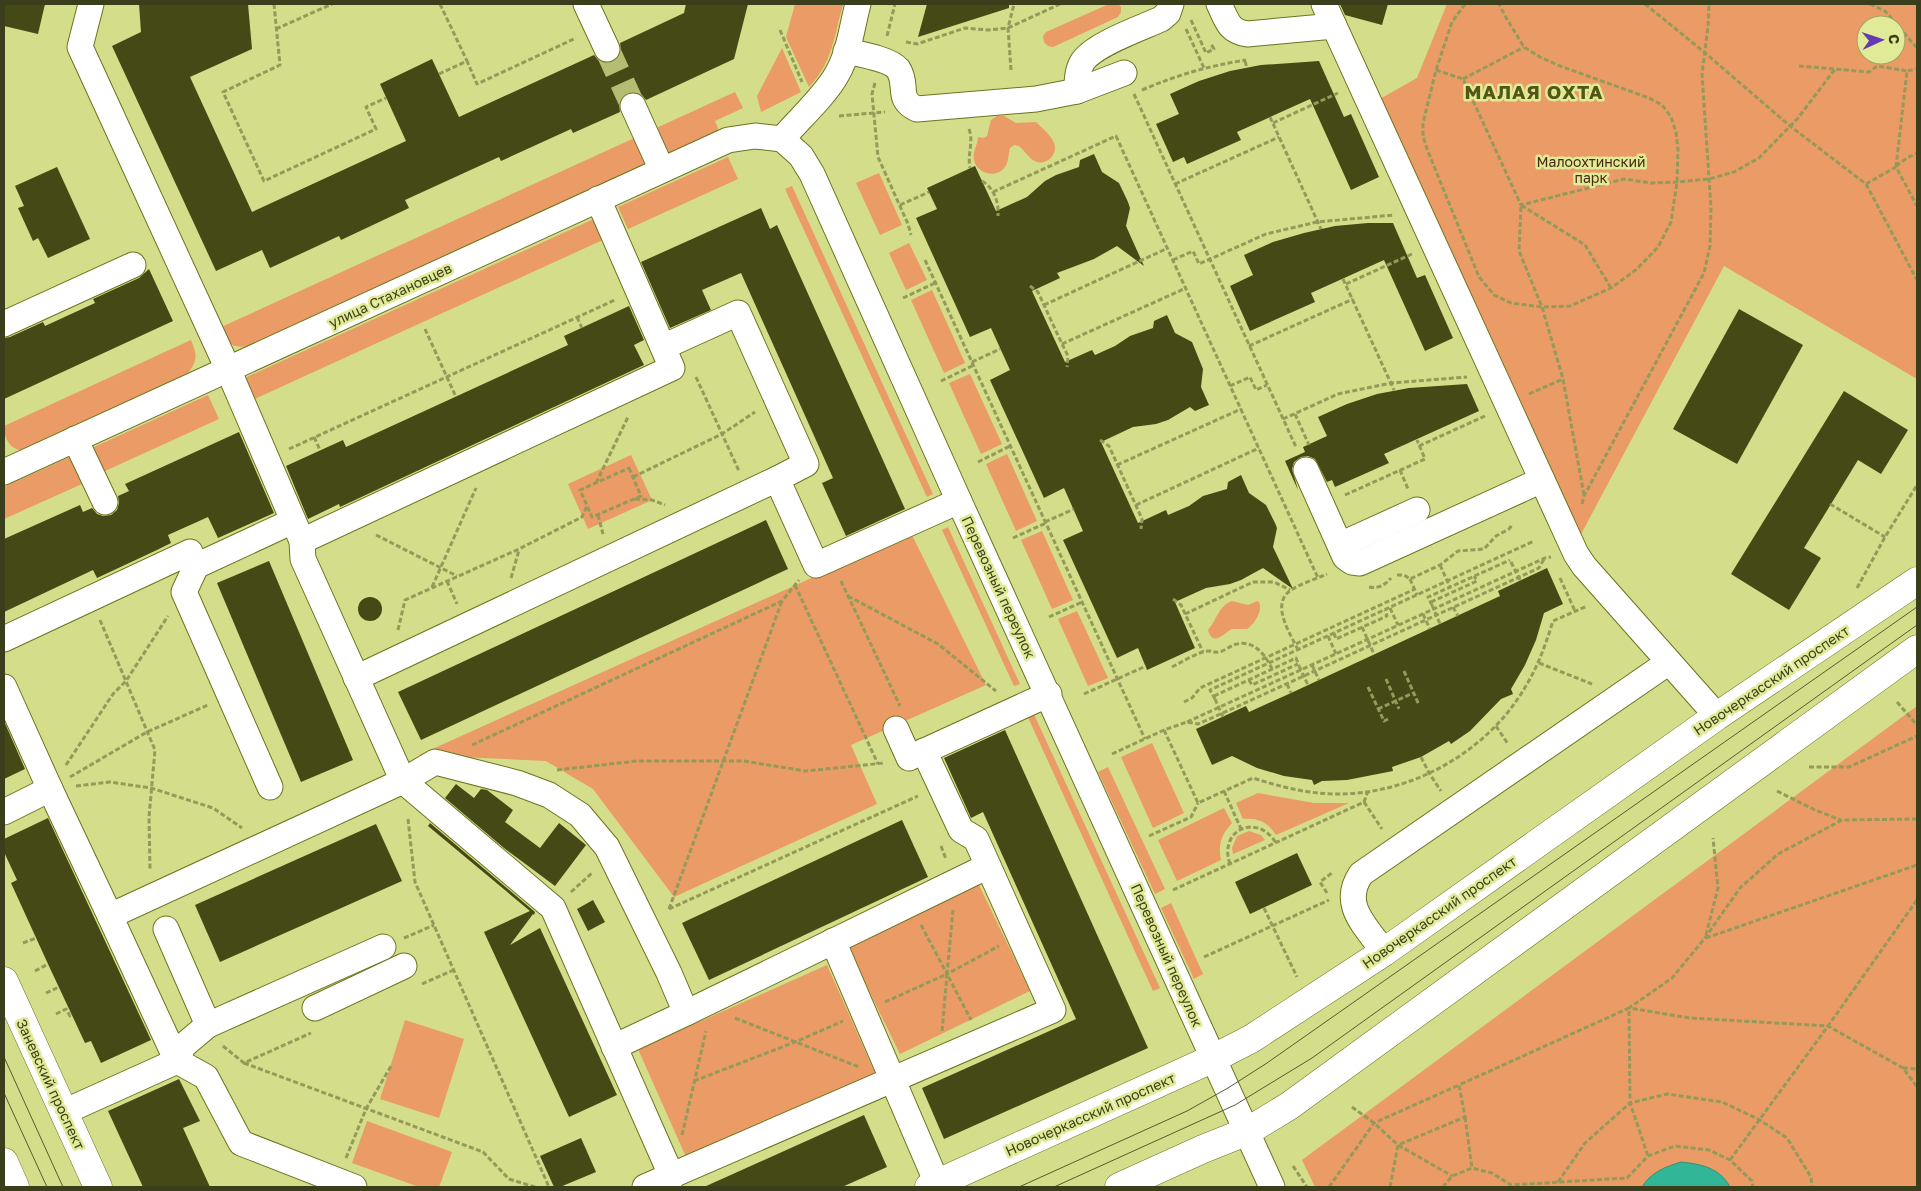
<svg xmlns="http://www.w3.org/2000/svg" width="1921" height="1191" font-family="'Golos Text',sans-serif">
<style>
.green{fill:#eb9b66;fill-rule:evenodd}
.water{fill:#32b698;stroke:#359272}
.building{fill:#454915}
.lines{fill:none;stroke-linecap:round;stroke-linejoin:round}
.minor-tunnel{stroke:#b5bd73;stroke-width:25;stroke-dasharray:25 12;stroke-linecap:butt}
.minor-casing{stroke:#6d741e;stroke-width:27}
.major-casing{stroke:#6d741e;stroke-width:29}
.path{stroke:#939a5a;stroke-width:3;stroke-dasharray:5 2.5;stroke-linecap:butt}
.minor{stroke:#fff;stroke-width:25}
.major{stroke:#fff;stroke-width:28}
.tram{stroke:#575b2f;stroke-width:1}
.path-bridge{stroke:#939a5a;stroke-width:3;stroke-dasharray:5 2.5;stroke-linecap:butt}
.labels{text-anchor:middle;dominant-baseline:central;stroke-width:5;stroke-linejoin:round;paint-order:stroke}
.park-label{font-size:14px;fill:#482811;stroke:#e1ea96}
.street-label{font-size:14px;fill:#3b3e1b;stroke:#e1ea96}
.district-label{font-size:19px;font-weight:bold;letter-spacing:1px;fill:#525716;stroke:#e1ea96}
</style>
<rect width="100%" height="100%" fill="#d4dd89"/>
<g class="green">
<path d="M795,4H843C834,36 833,62 809,87L786,37Z"/>
<path d="M1109,4H1118L1121,7V12L1118,17L1053,47L1048,46L1044,42L1043,36L1046,32Z"/>
<path d="M1447,4H1917V379L1724,266L1579,538L1513,385L1506,380L1378,100L1417,78ZM1866,25H1896V55H1866Z"/>
<path d="M782,48L801,92L761,112L757,96Z"/>
<path d="M735,92L743,108L715,121L719,131L250,346C231,349 228,343 217,329Z"/>
<path d="M997,116H1004L1016,123L1036,122C1042,128 1051,135 1054,143C1059,155 1044,168 1033,160C1028,157 1024,150 1019,146L1014,145L1010,148C1008,155 1009,161 1005,167C996,179 977,174 974,160C972,151 978,145 978,137L983,138L987,136L991,120Z"/>
<path d="M728,157L738,179L628,229L618,207Z"/>
<path d="M879,173L902,225L880,235L856,183Z"/>
<path d="M792,186L933,494L927,497L785,189Z"/>
<path d="M596,218L605,239L250,401L240,380Z"/>
<path d="M909,243L927,280L906,290L889,253Z"/>
<path d="M932,290L965,363L944,373L911,300Z"/>
<path d="M191,340C197,355 198,360 188,373L21,450C9,449 4,437 4,426Z"/>
<path d="M970,374L1002,444L981,454L949,383Z"/>
<path d="M208,395L219,419L103,472L92,448Z"/>
<path d="M1007,454L1037,521L1016,531L986,464Z"/>
<path d="M631,455L652,500L588,529L568,484Z"/>
<path d="M70,457L82,484L4,519V487Z"/>
<path d="M948,527L1020,684L1014,686L942,530Z"/>
<path d="M1042,531L1073,600L1052,609L1021,540Z"/>
<path d="M911,533L986,685L851,745L877,804L674,897L593,789L546,761L419,755Z"/>
<path d="M1232,601L1248,605L1257,601L1259,602C1263,610 1255,624 1247,629H1232C1223,634 1213,647 1208,630C1217,620 1218,606 1232,601Z"/>
<path d="M1077,611L1108,678L1088,686L1058,619Z"/>
<path d="M1917,706V1187H1315L1302,1160Z"/>
<path d="M1032,710L1160,988L1153,991L1026,713Z"/>
<path d="M1152,743L1184,813L1153,828L1121,757Z"/>
<path d="M1108,767L1165,889L1155,894L1098,772Z"/>
<path d="M1258,793L1314,803H1349L1276,835C1267,822 1259,818 1243,819L1236,803Z"/>
<path d="M1224,808L1232,823C1221,835 1218,844 1221,860L1177,881L1158,840Z"/>
<path d="M1249,831L1261,835L1265,840L1233,854L1232,848L1237,836Z"/>
<path d="M978,883L1030,991L900,1054L847,946Z"/>
<path d="M1171,903L1203,974L1194,979L1161,908Z"/>
<path d="M827,965L875,1073L686,1157L638,1049Z"/>
<path d="M405,1020L464,1039L439,1118L380,1099Z"/>
<path d="M367,1121L452,1152L439,1187H419L352,1163Z"/>
</g>
<path class="water" d="M1681,1162C1701,1164 1720,1168 1730,1187H1642C1651,1172 1665,1167 1681,1162Z"/>
<g class="building">
<path d="M4,4H45L38,34L4,26Z"/>
<path d="M139,4H248L252,49L190,77L252,212L406,141L380,84L432,59L459,117L594,55L598,60L605,63L613,62L618,58L621,51L620,43L684,13L686,4H748L734,59L646,100L642,95L635,92L627,93L622,97L619,104L620,112L573,133L571,129L501,161L499,157L405,200L409,208L341,240L339,236L270,268L262,250L216,271L112,46L141,32Z"/>
<path d="M927,4H1009V8L918,37Z"/>
<path d="M1340,4H1388L1382,25L1345,15Z"/>
<path d="M1319,61L1344,117L1351,114L1379,177L1351,190L1310,99L1237,132L1241,140L1187,164L1184,157L1173,162L1156,124L1179,114L1170,94L1199,81L1230,71L1261,65Z"/>
<path d="M1094,154L1102,172L1119,183L1128,202L1130,208L1126,226L1144,266L1117,246L1094,259L1057,273L1060,278L1032,291L1065,362L1092,350L1095,355L1115,346L1130,336L1153,328L1154,321L1167,315L1175,333L1192,342L1203,369L1201,387L1209,405L1195,411L1190,407L1168,420L1156,424L1133,427L1101,442L1138,523L1166,510L1168,515L1189,506L1203,496L1227,489L1228,482L1241,475L1249,493L1266,505L1275,523L1277,528L1273,547L1293,589L1263,568L1241,580L1230,584L1206,588L1175,602L1195,648L1147,670L1138,648L1117,658L1063,540L1083,531L1064,488L1044,498L990,380L1010,370L991,328L970,337L916,218L937,209L927,188L975,166L996,211L1027,197L1045,181L1056,175L1079,167L1080,160Z"/>
<path d="M57,167L90,239L48,258L38,238L33,241L18,208L24,206L15,186Z"/>
<path d="M761,208L770,229L777,225L905,509L846,536L822,483L833,478L741,273L702,290L711,310L670,328L641,262Z"/>
<path d="M1368,223H1393L1417,278L1425,275L1453,338L1425,351L1384,260L1311,293L1315,302L1250,331L1230,286L1253,275L1244,255L1273,242L1304,233L1335,226Z"/>
<path d="M149,269L173,321L4,399V338L10,337L43,322L45,326L95,303L93,299L139,278Z"/>
<path d="M629,306L644,340L634,345L644,365L340,507L339,504L308,519L286,466L343,440L346,447L568,345L564,336Z"/>
<path d="M1739,309L1803,345L1737,464L1673,429Z"/>
<path d="M1467,384L1479,411L1384,454L1389,463L1335,487L1332,480L1327,482L1315,459L1308,456L1301,457L1294,462L1292,469L1298,490L1285,461L1305,452L1303,447L1327,436L1318,417L1347,404L1377,394L1409,388Z"/>
<path d="M1844,391L1908,430L1881,474L1858,460L1804,548L1821,558L1789,610L1731,574Z"/>
<path d="M239,432L274,513L218,538L208,517L168,535L171,543L157,550L97,578L93,570L4,612V539L80,505L83,512L92,508L97,514L103,516L111,515L117,510L119,503L118,496L129,491L125,484Z"/>
<path d="M766,520L788,569L421,740L398,692Z"/>
<path d="M269,561L353,760L301,782L217,583Z"/>
<path d="M1547,568L1563,604L1544,613L1536,640L1525,665L1511,689L1513,694L1501,699L1470,731L1451,744L1449,741L1421,757L1392,767L1393,771L1347,780L1322,781L1314,785L1312,780L1284,776L1257,768L1232,756L1212,765L1196,729L1246,706L1249,712L1291,693L1500,596L1498,591Z"/>
<circle cx="370" cy="609" r="12"/>
<path d="M4,721L25,769L4,779Z"/>
<path d="M1005,730L1148,1048L944,1139L922,1088L1076,1019L983,812L971,818L944,758Z"/>
<path d="M456,784L474,798L481,789L487,790L513,810L505,822L540,848L559,823L586,845L555,886L504,848L445,798Z"/>
<path d="M48,818L151,1040L101,1063L91,1041L85,1043L48,964L11,883L17,880L4,852V839Z"/>
<path d="M902,820L928,877L709,980L682,923Z"/>
<path d="M430,823L535,912L534,915L533,914L510,945L540,928L617,1095L569,1117L484,932L530,911L428,826Z"/>
<path d="M376,824L402,881L220,962L195,905Z"/>
<path d="M1297,853L1312,885L1250,914L1235,882Z"/>
<path d="M593,900L605,922L588,931L577,909Z"/>
<path d="M179,1079L200,1121L183,1128L210,1187H143L108,1111Z"/>
<path d="M864,1115L887,1167L842,1187H704Z"/>
<path d="M581,1138L596,1172L560,1187H554L540,1156Z"/>
</g>
<g class="lines">
<path class="minor-tunnel" d="M607,49L633,106"/>
<defs>
<g id="minor">
<path d="M586,4L607,49"/>
<path d="M1219,4C1227,20 1228,31 1247,34L1334,26"/>
<path d="M1324,4L1576,554L1584,566L1717,716"/>
<path d="M846,51C859,54 890,59 898,69C909,85 895,99 917,109L1036,99L1077,91L1124,73"/>
<path d="M1077,91C1077,81 1077,70 1083,61C1095,44 1141,28 1161,19L1168,13L1171,4"/>
<path d="M633,106L662,170"/>
<path d="M782,139L801,156L812,174L959,501L1272,1187"/>
<path d="M782,139C799,119 825,96 837,74C849,54 852,26 858,4"/>
<path d="M4,324L133,265"/>
<path d="M663,347L738,313L806,464L777,479L816,565L959,501"/>
<path d="M75,439L105,502"/>
<path d="M1306,470L1345,557L1352,562L1360,563L1542,480"/>
<path d="M4,472L728,140L755,136L782,139"/>
<path d="M302,541L672,368L598,199"/>
<path d="M1340,545L1417,510"/>
<path d="M196,566L184,592L270,787"/>
<path d="M4,639L190,552L196,566L293,521"/>
<path d="M356,678L777,479"/>
<path d="M4,687L50,789L4,812"/>
<path d="M896,729L909,758L1049,694"/>
<path d="M50,789L110,916"/>
<path d="M166,929L208,1025"/>
<path d="M833,941L937,1183"/>
<path d="M1384,952C1366,926 1340,905 1361,874L1669,662"/>
<path d="M315,1008L404,966"/>
<path d="M614,1047L686,1013"/>
<path d="M64,1112L177,1061L110,916L403,781L303,559L302,541L228,369L80,47L91,4"/>
<path d="M672,1177L553,908L403,781L435,762L517,783L549,795L580,815L607,847L669,973L686,1013L988,866"/>
<path d="M354,1187L241,1143L206,1077L177,1061L183,1046L208,1025L383,947"/>
<path d="M645,1187L1053,1010L976,839L961,830L924,751"/>
</g>
<g id="major">
<path d="M4,981L98,1187"/>
<path d="M4,1162L15,1187"/>
<path d="M929,1187L1214,1058L1251,1039L1384,952L1717,716L1917,581"/>
<path d="M1119,1187L1203,1149L1248,1131L1289,1106L1917,649"/>
</g>
</defs>
<use href="#minor" class="minor-casing"/>
<use href="#major" class="major-casing"/>
<g class="path">
<path d="M274,4L280,65L223,92L264,181L376,129L366,107L386,98"/>
<path d="M440,4L467,61"/>
<path d="M1465,4L1452,22L1436,70L1423,123V136L1427,149L1479,277L1494,295L1511,303L1542,307L1570,306L1611,288L1637,269L1658,247L1671,222L1677,182L1678,150L1676,132L1671,117L1662,105L1649,98L1560,66L1540,57L1524,47L1505,16L1499,4"/>
<path d="M1645,4L1704,52L1790,126L1866,184L1917,280"/>
<path d="M1870,4L1885,11L1917,48"/>
<path d="M1191,20L1206,53L1214,49L1211,44"/>
<path d="M276,29L332,4"/>
<path d="M1186,29L1204,68"/>
<path d="M780,30L802,82"/>
<path d="M887,36L895,4"/>
<path d="M906,42L917,44L965,28L988,30L1008,28L1060,4"/>
<path d="M1245,61L1247,68"/>
<path d="M1799,66L1869,72L1877,66L1907,71"/>
<path d="M1011,70L1008,28L1014,4"/>
<path d="M1436,70L1463,79L1521,205L1624,179L1651,183L1677,182L1709,179L1734,172L1759,158L1798,118L1835,69"/>
<path d="M439,74L467,61L477,84L576,38"/>
<path d="M1463,79L1524,47"/>
<path d="M875,83L872,94L878,157L908,224L911,235"/>
<path d="M1142,90C1177,75 1208,66 1246,60"/>
<path d="M1134,94L1296,447"/>
<path d="M839,116L885,112"/>
<path d="M1270,117L1321,229"/>
<path d="M1273,123L1338,93"/>
<path d="M969,129C974,143 967,154 970,168"/>
<path d="M1896,166L1907,158L1917,153"/>
<path d="M1896,167L1907,71L1917,69"/>
<path d="M982,181C994,188 999,202 998,216"/>
<path d="M1175,184L1279,137"/>
<path d="M1866,184L1896,167L1917,206"/>
<path d="M993,192L1116,136L1318,578"/>
<path d="M900,205L929,192"/>
<path d="M925,260L1145,739"/>
<path d="M1173,260L1193,251L1199,264L1266,234L1317,222L1394,215"/>
<path d="M1343,279L1394,390"/>
<path d="M1346,284L1412,254"/>
<path d="M1030,286L1038,292L1062,344L1068,356L1067,367"/>
<path d="M903,298L935,283"/>
<path d="M1044,305L1168,248"/>
<path d="M577,317L582,328"/>
<path d="M425,329L456,397"/>
<path d="M1062,344L1186,288"/>
<path d="M1249,346L1353,299"/>
<path d="M972,362L1000,349"/>
<path d="M696,377L739,471"/>
<path d="M941,381L974,365"/>
<path d="M1230,386L1250,377L1256,390L1267,385"/>
<path d="M1529,394L1563,379"/>
<path d="M1295,414L1309,445"/>
<path d="M1283,419L1338,394L1391,383L1467,377"/>
<path d="M314,437L320,450"/>
<path d="M1100,440L1109,446L1142,519L1141,529"/>
<path d="M1419,446L1485,416"/>
<path d="M289,449L615,300"/>
<path d="M978,462L1010,446"/>
<path d="M1117,465L1241,409"/>
<path d="M629,468L641,496L592,517L580,490Z"/>
<path d="M1400,470L1408,489"/>
<path d="M633,477L722,434L755,412"/>
<path d="M596,483L628,417"/>
<path d="M1345,495L1425,459L1417,440"/>
<path d="M1584,495L1563,379L1542,307L1519,251L1521,205L1585,245L1611,288"/>
<path d="M635,499L652,500L665,505"/>
<path d="M1582,504L1584,496L1704,273L1710,246L1711,208L1702,74L1708,26L1709,4"/>
<path d="M1830,504L1885,537"/>
<path d="M1136,505L1259,448"/>
<path d="M598,515L603,534"/>
<path d="M1045,522L1074,509"/>
<path d="M376,535L457,576"/>
<path d="M1013,538L1046,523"/>
<path d="M1440,565L1450,587"/>
<path d="M1397,575H1404L1410,579L1440,565L1458,551L1484,549L1496,536L1509,529L1513,524"/>
<path d="M511,578L519,550"/>
<path d="M1560,578L1575,611"/>
<path d="M1410,579L1417,595"/>
<path d="M447,581L457,604"/>
<path d="M841,581L900,706"/>
<path d="M795,585L878,764"/>
<path d="M432,587L476,488"/>
<path d="M1369,587C1379,589 1385,585 1391,578"/>
<path d="M1857,588L1885,537L1917,485"/>
<path d="M848,596L938,644L996,691"/>
<path d="M1173,599L1181,605L1203,652"/>
<path d="M1431,602L1477,581L1474,576"/>
<path d="M1432,605L1428,597L1510,560"/>
<path d="M1453,607L1458,616"/>
<path d="M1390,608L1398,625"/>
<path d="M1185,614L1253,582H1274L1290,590"/>
<path d="M1423,614L1430,629"/>
<path d="M1049,617L1082,602"/>
<path d="M100,620L155,750L149,817L150,870"/>
<path d="M1362,627L1374,654"/>
<path d="M398,630L405,600L519,549L582,517L587,506"/>
<path d="M1334,633L1336,639L1387,616L1385,610"/>
<path d="M1328,636L1336,654"/>
<path d="M1298,650C1290,633 1270,604 1291,590C1302,583 1316,579 1327,574"/>
<path d="M1539,663L1592,684"/>
<path d="M1312,665L1319,680"/>
<path d="M1172,667C1180,663 1200,651 1208,651C1213,651 1215,653 1220,652C1226,650 1231,645 1237,644C1255,640 1266,656 1272,669"/>
<path d="M1404,671L1419,705"/>
<path d="M1386,679L1399,709"/>
<path d="M1249,680L1252,685L1298,664"/>
<path d="M1287,684L1291,693"/>
<path d="M1368,687L1384,721L1388,719"/>
<path d="M1084,694L1146,666"/>
<path d="M1214,696L1296,658L1299,666"/>
<path d="M1215,699L1210,690L1534,541"/>
<path d="M1184,702L1192,698L1200,688L1415,589"/>
<path d="M1897,702L1917,725"/>
<path d="M1187,722L1545,558L1551,557"/>
<path d="M1496,726L1508,744"/>
<path d="M1164,730L1198,803L1253,778C1281,787 1308,794 1338,794C1414,794 1490,750 1527,684C1539,664 1546,643 1553,621L1587,606"/>
<path d="M472,745L782,601L799,580"/>
<path d="M1112,754L1164,730L1187,722L1198,724L1234,708L1539,568L1544,559"/>
<path d="M1421,757L1429,773L1441,791"/>
<path d="M66,765L113,694L126,681L168,616"/>
<path d="M1809,767H1849L1917,736"/>
<path d="M557,770L637,761H744L805,771L884,763"/>
<path d="M70,777L147,732L208,705"/>
<path d="M76,786L110,782L151,788L213,808L242,828"/>
<path d="M1224,791L1241,829"/>
<path d="M1777,791L1815,810L1841,820"/>
<path d="M1364,802L1382,829"/>
<path d="M408,819L415,882L549,1187"/>
<path d="M1917,819L1842,820L1778,854L1740,888L1705,938L1672,978L1629,1008L1690,1018L1828,1026L1903,1068L1917,1087"/>
<path d="M1149,836L1191,817L1198,803"/>
<path d="M941,846L946,859"/>
<path d="M1230,864C1218,830 1257,812 1276,843"/>
<path d="M1173,890L1364,802L1368,791"/>
<path d="M571,892L592,873"/>
<path d="M1327,893L1320,882L1332,873"/>
<path d="M1264,908L1297,977"/>
<path d="M669,909L782,601"/>
<path d="M669,909L918,796"/>
<path d="M953,910L947,974L971,1020"/>
<path d="M921,925L947,974L999,946"/>
<path d="M1706,935L1718,888L1713,838"/>
<path d="M404,938L434,925"/>
<path d="M1706,938L1917,865"/>
<path d="M23,943L36,938"/>
<path d="M1204,957L1329,900"/>
<path d="M35,971L48,964"/>
<path d="M422,984L454,970"/>
<path d="M46,993L59,987"/>
<path d="M885,1002L947,974L942,1032"/>
<path d="M56,1014L66,1009L70,1016L72,1015"/>
<path d="M735,1018L859,1067"/>
<path d="M223,1046L244,1063L311,1033"/>
<path d="M244,1063L483,1152L509,1179L535,1187"/>
<path d="M1903,1068L1917,1069"/>
<path d="M694,1081L795,1042L843,1021"/>
<path d="M1352,1107L1374,1123L1398,1145L1452,1176"/>
<path d="M1465,1117L1472,1168"/>
<path d="M682,1135L706,1031"/>
<path d="M346,1158L366,1109L391,1066"/>
<path d="M1730,1160L1828,1026L1917,900"/>
<path d="M1293,1166L1307,1187"/>
<path d="M1558,1182L1585,1143L1630,1103L1667,1094L1722,1102L1758,1119L1787,1138L1811,1177L1812,1187"/>
<path d="M1329,1187L1374,1123L1459,1085"/>
<path d="M1390,1187L1398,1145L1465,1117L1459,1085L1629,1008L1630,1103L1648,1156"/>
<path d="M1443,1187L1452,1176L1472,1168L1492,1173L1511,1185L1627,1178L1648,1156L1675,1146L1709,1150L1730,1160L1752,1181L1753,1187"/>
</g>
<use href="#minor" class="minor"/>
<use href="#major" class="major"/>
<g class="tram">
<path d="M4,1057L63,1187"/>
<path d="M4,1093L47,1187"/>
<path d="M1019,1187L1187,1111L1228,1088L1267,1063L1917,607"/>
<path d="M1054,1187L1235,1105L1312,1058L1917,625"/>
</g>
<g class="path-bridge">
<path d="M1511,562L1520,580"/>
<path d="M1432,605L1440,624"/>
<path d="M1299,666L1308,685"/>
<path d="M1215,699L1223,717"/>
<path d="M1378,709L1413,693"/>
</g>
</g>
<g class="labels">
<g class="park-label">
<text x="1591" y="161">Малоохтинский<tspan x="1591" dy="16">парк</tspan></text>
</g>
<g class="street-label">
<text transform="translate(390 295) rotate(-25)">улица Стахановцев</text>
<text transform="translate(999 587) rotate(65)">Перевозный переулок</text>
<text transform="translate(1771 680) rotate(-34)">Новочеркасский проспект</text>
<text transform="translate(1439 912) rotate(-35)">Новочеркасский проспект</text>
<text transform="translate(1167 955) rotate(66)">Перевозный переулок</text>
<text transform="translate(51 1084) rotate(65)">Заневский проспект</text>
<text transform="translate(1090 1114) rotate(-24)">Новочеркасский проспект</text>
</g>
<g class="district-label">
<text x="1534" y="91">МАЛАЯ ОХТА</text>
</g>
</g>
<rect width="1921" height="1191" fill="none" stroke="#3b3e1b" stroke-width="10"/>
<g transform="translate(1881 40) rotate(87)"><circle r="24" fill="#e1ea96" stroke="#9fa565"/>
<path d="M0-4L9 19L0 12L-9 19Z" fill="#633ab2"/>
<text y="-8" font-size="14" font-weight="bold" text-anchor="middle" fill="#3b3e1b">С</text>
</g>
</svg>
